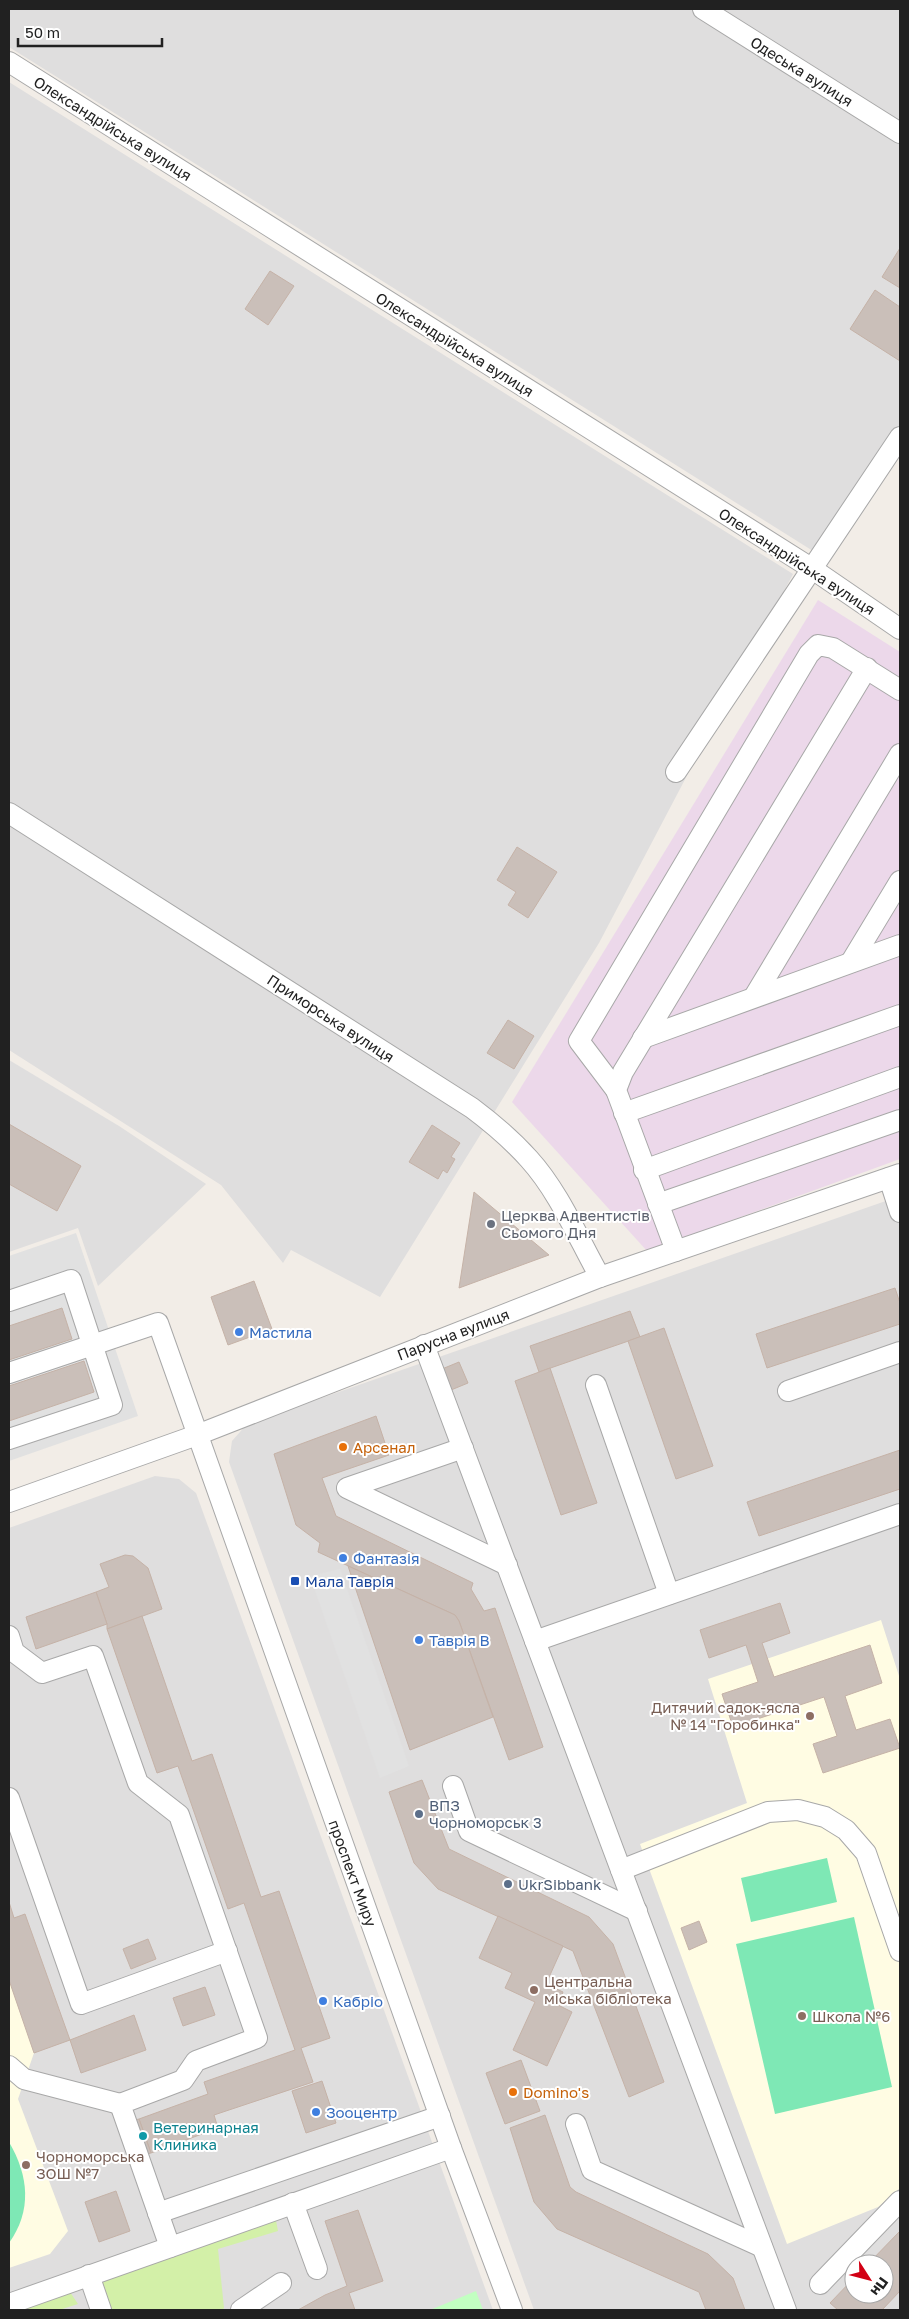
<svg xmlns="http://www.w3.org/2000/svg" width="909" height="2319" font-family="'Golos Text',sans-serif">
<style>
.residential{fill:#dfdede;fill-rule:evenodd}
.industrial{fill:#ecd8ea}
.education{fill:#fffce3}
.grass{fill:#d3f0a8}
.park{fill:#c2ffc1}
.pitch{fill:#7ee8b5}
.parking{fill:#e1e1e1}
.building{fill:#cabfb9;stroke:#c5b2a7}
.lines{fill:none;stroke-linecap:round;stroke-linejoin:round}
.minor-casing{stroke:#a8a8a8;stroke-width:22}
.minor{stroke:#fff;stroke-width:20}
.worship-dot{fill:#6b7280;stroke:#fff;stroke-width:2}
.shop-dot{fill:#3f7fe0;stroke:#fff;stroke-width:2}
.food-dot{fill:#e8710a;stroke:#fff;stroke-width:2}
.transit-dot{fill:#1a4fb4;stroke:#fff;stroke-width:2}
.education-dot{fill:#8d6e63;stroke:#fff;stroke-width:2}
.service-dot{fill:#5c6f8a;stroke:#fff;stroke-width:2}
.culture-dot{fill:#0f9aa8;stroke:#fff;stroke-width:2}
.labels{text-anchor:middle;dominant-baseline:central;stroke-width:4;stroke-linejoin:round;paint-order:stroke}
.street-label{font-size:15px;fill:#212121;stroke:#fff}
.worship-label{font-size:15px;fill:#5b616d;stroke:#fff;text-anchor:start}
.shop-label{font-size:15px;fill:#366cbe;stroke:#fff;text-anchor:start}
.food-label{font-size:15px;fill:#c56008;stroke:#fff;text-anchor:start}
.transit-label{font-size:15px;fill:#164399;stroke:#fff;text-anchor:start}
.education-label{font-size:15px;fill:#785e54;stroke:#fff;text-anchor:start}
.service-label{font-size:15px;fill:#4e5e75;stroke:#fff;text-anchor:start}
.culture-label{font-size:15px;fill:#0d838f;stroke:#fff;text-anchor:start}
</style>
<rect width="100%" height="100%" fill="#f2ede7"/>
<g class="residential">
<path d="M9,9H900V425L813,551L9,47Z"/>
<path d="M9,82L793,574L599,943L380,1297L291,1250L283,1263L221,1185L9,1050Z"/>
<path d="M9,1060L119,1126L206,1184L98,1286L78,1228L9,1252Z"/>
<path d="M900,1196V2310H534L229,1462L232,1441L247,1424ZM854,2264H884V2294H854Z"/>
<path d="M155,1476L179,1479L196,1493L493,2310H9V1528Z"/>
</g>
<path class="industrial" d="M818,600L900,652V1159L647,1251L512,1102Z"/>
<g class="education">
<path d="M881,1620L900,1679V2188L878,2207L787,2244L640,1844L747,1803L708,1679Z"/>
<path d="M9,1980L34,2053L18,2099L68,2231L50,2254L9,2268Z"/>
</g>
<g class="grass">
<path d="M274,2210L278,2231L218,2249L224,2308L222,2310H101L89,2275Z"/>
<path d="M68,2289L78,2304L59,2310H9Z"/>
</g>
<path class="park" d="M476,2291L483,2310H430Z"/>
<g class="pitch">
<path d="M827,1858L837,1902L751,1922L741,1878Z"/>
<path d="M854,1917L892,2087L775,2114L736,1944Z"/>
<path d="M9,2142C29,2176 32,2211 9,2243Z"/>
</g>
<g class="parking">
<path d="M76,1233L138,1416L9,1461V1256Z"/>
<path d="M340,1569L409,1766L380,1778L310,1576Z"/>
</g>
<g class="building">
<path d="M900,248V288L882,277Z"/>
<path d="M270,271L294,286L268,325L245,309Z"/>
<path d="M875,290L900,307V361L850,329Z"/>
<path d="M517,847L557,872L528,918L508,905L516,892L497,880Z"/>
<path d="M508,1020L534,1036L514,1069L487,1053Z"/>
<path d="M9,1124L81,1166L57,1211L9,1184Z"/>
<path d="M432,1125L460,1143L451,1157L455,1159L447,1173L443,1170L438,1179L409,1162Z"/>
<path d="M474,1192L549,1255L459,1288Z"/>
<path d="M254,1281L272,1329L228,1345L211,1297Z"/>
<path d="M895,1288L900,1303V1324L767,1368L756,1334Z"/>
<path d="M62,1308L72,1339L9,1360V1326Z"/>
<path d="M630,1311L640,1337L539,1372L530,1346Z"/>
<path d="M664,1328L713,1466L676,1479L628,1341Z"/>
<path d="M84,1361L94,1392L9,1421V1386Z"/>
<path d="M459,1362L468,1383L451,1390L442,1369Z"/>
<path d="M550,1368L597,1503L561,1515L515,1381Z"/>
<path d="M376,1416L389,1455L322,1478L336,1516L473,1583L471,1589L484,1611L495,1608L543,1747L509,1760L459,1621L455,1615L318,1552L320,1543L296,1525L274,1454Z"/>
<path d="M900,1450V1489L759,1536L747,1502Z"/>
<path d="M125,1555L133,1556L148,1568L162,1609L107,1629V1624L96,1592L109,1587L100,1564Z"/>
<path d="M348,1566L455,1615L459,1621L493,1717L410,1750Z"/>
<path d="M96,1592L107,1624L36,1649L26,1617Z"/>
<path d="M780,1603L790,1633L762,1643L774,1677L870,1645L882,1683L845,1696L856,1730L890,1719L900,1748L823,1773L813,1744L837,1736L824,1697L733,1727L722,1694L758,1682L746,1645L709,1658L700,1630Z"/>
<path d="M142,1616L192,1761L212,1754L261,1897L279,1891L330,2038L301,2048L313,2082L214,2115L218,2128L151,2153L139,2119L208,2094L204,2082L295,2050L244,1903L228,1909L178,1766L157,1773L107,1629Z"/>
<path d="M422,1780L449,1849L589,1917L613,1944L664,2082L629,2097L573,1951L438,1889L414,1863L389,1792Z"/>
<path d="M9,1902L14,1918L25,1914L70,2040L34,2053L9,1980Z"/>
<path d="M498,1916L563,1946L546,1984L563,1992L558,2005L572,2012L547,2066L513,2050L535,2002L505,1988L512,1973L479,1958Z"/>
<path d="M699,1921L707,1942L689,1950L681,1928Z"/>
<path d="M148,1939L156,1959L131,1969L123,1949Z"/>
<path d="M205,1987L215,2015L183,2026L173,1998Z"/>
<path d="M134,2015L146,2050L81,2073L70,2040Z"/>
<path d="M521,2060L540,2111L505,2124L486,2073Z"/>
<path d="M322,2081L336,2123L306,2133L292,2091Z"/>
<path d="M545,2115L570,2187L576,2192L708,2254L733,2278L745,2310H706L699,2292L557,2229L534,2202L510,2128Z"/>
<path d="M139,2119L151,2153L147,2154L135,2120Z"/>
<path d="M116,2191L130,2231L99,2242L85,2202Z"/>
<path d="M358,2210L383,2281L349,2293L355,2310H298L325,2295L347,2286L325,2221Z"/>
<path d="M900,2231V2291L882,2310H838L830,2303L854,2278V2294H884V2264H868Z"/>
</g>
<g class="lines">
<defs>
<g id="minor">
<path d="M703,9L900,133"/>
<path d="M9,62L811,568L900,629"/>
<path d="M676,772L900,437"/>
<path d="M9,813L472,1108C492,1123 512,1140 529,1159C559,1192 578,1238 600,1277"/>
<path d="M851,962L900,881"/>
<path d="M754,997L900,754"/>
<path d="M643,1038L900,945"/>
<path d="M616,1090L579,1041L809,654L818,645L833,648L900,690"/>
<path d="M624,1113L900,1015"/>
<path d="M644,1170L900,1077"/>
<path d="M889,1178L900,1212"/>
<path d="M658,1204L900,1120"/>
<path d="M676,1251L616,1090L623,1072L867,668"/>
<path d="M9,1301L71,1280L112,1405L9,1439"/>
<path d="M424,1345L786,2310"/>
<path d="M9,1373L158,1323L451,2148L512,2310"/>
<path d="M596,1385L669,1594"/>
<path d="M788,1391L900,1352"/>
<path d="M463,1448L347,1488L507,1565"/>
<path d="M9,1502L197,1435L600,1277L900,1174"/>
<path d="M9,1636L14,1652L42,1673L93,1656L138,1783L179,1815L257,2038L196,2061L183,2080L120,2104L170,2247"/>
<path d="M535,1641L900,1514"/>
<path d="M453,1786L469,1831L637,1911"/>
<path d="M9,1798L81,2004L227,1951"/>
<path d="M621,1870L768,1812L798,1810L825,1817L846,1830L866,1853L900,1951"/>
<path d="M9,2066L24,2079L120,2104"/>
<path d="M576,2124L592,2170L762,2247"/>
<path d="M293,2203L317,2269"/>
<path d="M158,2213L440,2116"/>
<path d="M89,2275L101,2310"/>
<path d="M820,2284L900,2201"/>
<path d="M9,2304L451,2148"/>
<path d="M241,2310L281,2283"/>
</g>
</defs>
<use href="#minor" class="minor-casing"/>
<use href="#minor" class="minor"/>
</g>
<circle class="worship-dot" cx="491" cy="1224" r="5"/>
<g class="shop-dot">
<circle cx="239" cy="1332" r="5"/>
<circle cx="343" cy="1558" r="5"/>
<circle cx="419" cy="1640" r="5"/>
<circle cx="323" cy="2001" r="5"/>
<circle cx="316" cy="2112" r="5"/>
</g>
<g class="food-dot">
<circle cx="343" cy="1447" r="5"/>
<circle cx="513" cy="2092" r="5"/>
</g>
<rect class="transit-dot" x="290" y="1576" width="10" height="10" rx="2.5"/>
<g class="education-dot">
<circle cx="810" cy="1716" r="5"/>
<circle cx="534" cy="1990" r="5"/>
<circle cx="802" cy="2016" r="5"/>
<circle cx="26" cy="2165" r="5"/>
</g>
<g class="service-dot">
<circle cx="419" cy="1814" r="5"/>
<circle cx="508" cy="1884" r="5"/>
</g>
<circle class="culture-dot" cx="143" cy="2136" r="5"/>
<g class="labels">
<g class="street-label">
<text transform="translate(802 71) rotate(32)">Одеська вулиця</text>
<text transform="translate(113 128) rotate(32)">Олександрійська вулиця</text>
<text transform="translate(455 344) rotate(32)">Олександрійська вулиця</text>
<text transform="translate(797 561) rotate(33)">Олександрійська вулиця</text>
<text transform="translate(331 1018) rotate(33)">Приморська вулиця</text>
<text transform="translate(453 1334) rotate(-21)">Парусна вулиця</text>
<text transform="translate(353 1873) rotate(70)">проспект Миру</text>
</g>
<g class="worship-label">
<text x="501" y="1215">Церква Адвентистів<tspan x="501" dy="17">Сьомого Дня</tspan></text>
</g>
<g class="shop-label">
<text x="249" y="1332">Мастила</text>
<text x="353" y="1558">Фантазія</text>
<text x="429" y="1640">Таврія В</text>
<text x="333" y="2001">Кабріо</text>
<text x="326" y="2112">Зооцентр</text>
</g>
<g class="food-label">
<text x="353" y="1447">Арсенал</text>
<text x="523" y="2092">Domino's</text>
</g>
<g class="transit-label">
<text x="305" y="1581">Мала Таврія</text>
</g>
<g class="education-label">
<text x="800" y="1707" text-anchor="end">Дитячий садок-ясла<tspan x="800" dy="17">№ 14 "Горобинка"</tspan></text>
<text x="544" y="1981">Центральна<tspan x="544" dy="17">міська бібліотека</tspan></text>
<text x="812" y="2016">Школа №6</text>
<text x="36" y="2156">Чорноморська<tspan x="36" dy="17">ЗОШ №7</tspan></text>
</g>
<g class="service-label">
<text x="429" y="1805">ВПЗ<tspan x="429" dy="17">Чорноморськ 3</tspan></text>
<text x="518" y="1884">UkrSibbank</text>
</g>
<g class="culture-label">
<text x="153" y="2127">Ветеринарная<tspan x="153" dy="17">Клиника</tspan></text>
</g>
</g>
<rect width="909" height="2319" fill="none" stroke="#212121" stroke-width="20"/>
<g transform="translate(869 2279) rotate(126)"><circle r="24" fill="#ffffff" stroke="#a6a6a6"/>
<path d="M0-4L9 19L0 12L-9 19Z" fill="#d20014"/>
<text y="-8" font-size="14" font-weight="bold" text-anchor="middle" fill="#212121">Пн</text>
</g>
<path d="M18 38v8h144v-8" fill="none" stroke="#212121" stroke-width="2.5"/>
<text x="25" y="38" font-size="15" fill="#212121" stroke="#ffffff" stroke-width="4" paint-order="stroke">50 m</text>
</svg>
